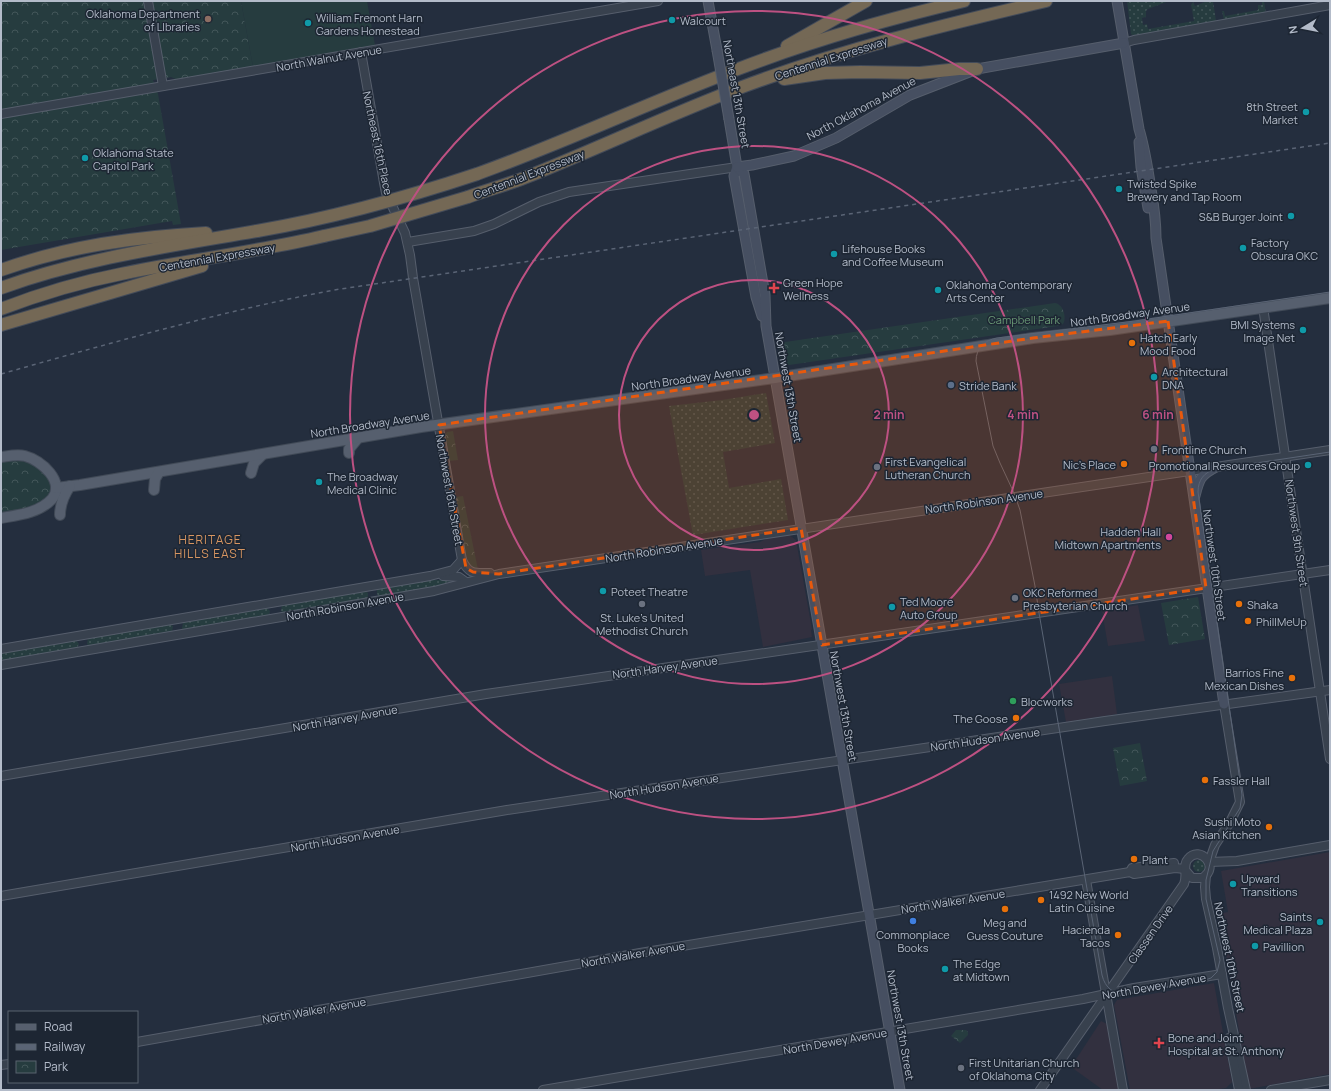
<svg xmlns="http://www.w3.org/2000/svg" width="1331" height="1091" font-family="Manrope,sans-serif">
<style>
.medical{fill:#32303f}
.grass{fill:url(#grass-dots)}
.park{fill:url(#park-crowns)}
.garden{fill:#263c3f}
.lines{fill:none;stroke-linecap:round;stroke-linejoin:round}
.tertiary-casing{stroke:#565e6c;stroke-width:10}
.secondary-casing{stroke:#565e6c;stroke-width:11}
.primary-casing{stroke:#414a57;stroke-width:12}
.motorway-casing{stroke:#434b59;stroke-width:14}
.tertiary{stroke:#38414e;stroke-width:8}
.secondary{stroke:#464f61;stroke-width:9}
.primary{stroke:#565f6e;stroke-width:10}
.motorway{stroke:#746855;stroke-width:12}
.tram{stroke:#5a6475;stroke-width:1}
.rail{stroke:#5a6475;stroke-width:1.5;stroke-dasharray:4 4;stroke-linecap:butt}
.secondary-bridge-casing{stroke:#565e6c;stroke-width:11;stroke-linecap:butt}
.motorway-bridge-casing{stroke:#434b59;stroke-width:14;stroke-linecap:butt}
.secondary-bridge{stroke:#464f61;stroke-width:9}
.motorway-bridge{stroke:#746855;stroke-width:12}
.marked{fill:#e8590c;fill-opacity:0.2;stroke:#e8590c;stroke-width:3;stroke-dasharray:8 5;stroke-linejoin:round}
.ring{fill:none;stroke:#bd5182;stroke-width:2}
.education-dot{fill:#8d6e63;stroke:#1d2633;stroke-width:1.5}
.culture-dot{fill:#0f9aa8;stroke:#1d2633;stroke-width:1.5}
.health-dot{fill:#e0444e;stroke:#1d2633;stroke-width:1.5}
.food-dot{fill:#e8710a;stroke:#1d2633;stroke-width:1.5}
.service-dot{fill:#5c6f8a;stroke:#1d2633;stroke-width:1.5}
.worship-dot{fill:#6b7280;stroke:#1d2633;stroke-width:1.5}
.hotel-dot{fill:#d1479c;stroke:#1d2633;stroke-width:1.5}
.leisure-dot{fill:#2e9e5b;stroke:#1d2633;stroke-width:1.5}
.shop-dot{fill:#3f7fe0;stroke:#1d2633;stroke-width:1.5}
.labels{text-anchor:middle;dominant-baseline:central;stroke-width:3;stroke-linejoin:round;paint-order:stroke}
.poi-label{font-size:11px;fill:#b3bbc9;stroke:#1d2633;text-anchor:start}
.street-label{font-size:11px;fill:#b3bbc9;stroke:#1d2633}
.park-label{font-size:11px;fill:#6a9a76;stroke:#1d2633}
.neighbourhood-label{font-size:12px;letter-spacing:1px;fill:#d69562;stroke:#1d2633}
.centre{fill:#bd5182;stroke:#1d2633;stroke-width:2}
.ring-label{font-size:12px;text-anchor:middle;font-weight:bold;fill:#bd5182;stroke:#1d2633;stroke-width:3;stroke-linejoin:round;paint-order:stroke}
</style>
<defs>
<pattern id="grass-dots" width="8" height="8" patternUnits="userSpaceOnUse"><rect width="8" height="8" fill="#263c3f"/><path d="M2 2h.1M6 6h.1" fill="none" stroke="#435659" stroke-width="1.8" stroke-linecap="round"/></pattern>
<pattern id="park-crowns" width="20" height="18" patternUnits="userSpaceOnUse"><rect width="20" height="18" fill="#263c3f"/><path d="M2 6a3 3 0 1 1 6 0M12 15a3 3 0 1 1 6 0" fill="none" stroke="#435659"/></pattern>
</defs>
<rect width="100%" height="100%" fill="#242e3e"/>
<g class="medical">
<path d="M789,535L796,540L812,629L811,630L812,637L763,647L750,570L705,576L701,550L760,542L768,538Z"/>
<path d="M1138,605L1145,641L1108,646L1102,611Z"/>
<path d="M1112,676L1117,714L1066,722L1059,684Z"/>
<path d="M1330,852V1074L1249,1089L1219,914L1228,912L1221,871Z"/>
<path d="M1214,983L1232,1082L1226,1088L1213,1090H1130L1114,1005L1117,1000Z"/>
<path d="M1101,1021L1107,1024L1119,1090H1103L1071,1067Z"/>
</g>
<g class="grass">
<path d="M1127,1H1169L1148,9L1146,11V17L1142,18L1143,25L1147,24L1148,29L1194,21L1191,5L1193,2L1195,6L1207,1H1213L1216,21L1215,22L1134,36L1131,34Z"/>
<path d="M1262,1H1264L1266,14L1225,21L1224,20L1222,11H1224L1225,16L1258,10V5H1262Z"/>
<path d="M766,393L775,443L723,452L729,488L781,479L788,520L693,535L669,406L722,400Z"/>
<path d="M428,580H454L429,589L379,597L377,594V590L379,588Z"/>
<path d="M365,591L368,593V596L366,600L283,613L281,611L282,605Z"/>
<path d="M267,608L270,611L269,615L183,630L182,628L183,623L185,621Z"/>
<path d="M169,624L173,626L172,632L90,647L87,644L88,638Z"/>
<path d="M76,640L79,644L77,648L1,662V652Z"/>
<circle cx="1199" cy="866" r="6"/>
</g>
<g class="park">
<path d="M1,1H241L253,67L178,80L171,77L153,80L158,94L181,224L173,225L172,221L1,250Z"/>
<path d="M1055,303C1063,304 1067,317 1063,324L1058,326L789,365L783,364L780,359L779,347L785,342Z"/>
<path d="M453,431L458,460L449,461L445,435L447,432Z"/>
<path d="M14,458C18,459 23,459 27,460C38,465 61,485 47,498C34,509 17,511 1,515V461Z"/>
<path d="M463,496L478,570H475L467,563L455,497Z"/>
<path d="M1198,597L1205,639L1169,645L1161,603Z"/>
<path d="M1140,743L1147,781L1120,786L1113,748Z"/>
<path d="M956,1030H966L968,1032V1035L960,1043L951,1036Z"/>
</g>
<path class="garden" d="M241,1H367L375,45L253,67Z"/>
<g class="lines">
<defs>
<g id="tertiary">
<path d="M148,1L163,86"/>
<path d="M1124,43L1134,40L1330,5"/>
<path d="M361,52L384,183L386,193L405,233L410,255L413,278L462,560C469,575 475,573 490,573"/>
<path d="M1,114L658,1"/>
<path d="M408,242L474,231L494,224L539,202L569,192L737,167"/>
<path d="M1263,307L1330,759"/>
<path d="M443,576L459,577L466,582"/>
<path d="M1,649L430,576L453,570L462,560"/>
<path d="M1,665L434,591L499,574L1330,450"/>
<path d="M1,776L486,694L1330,570"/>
<path d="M1209,862L1215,845L1230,822L1240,802L1224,704"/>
<path d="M1209,862L1237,861L1330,845"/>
<path d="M1130,872L1132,868L1174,863"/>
<path d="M1206,875L1205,887L1206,899L1217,948L1228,1008L1246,1090"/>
<path d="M1086,880L1123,1090"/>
<path d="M1,896L507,810L1105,721L1330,690"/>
<path d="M1229,1038L1239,1090"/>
<path d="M137,1042L640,953L1130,872L1134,874L1175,868L1185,869"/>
<path d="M1,1065L9,1064"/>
<path d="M543,1090L1083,999L1134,988L1222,974"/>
<path d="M1040,1090L1184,884C1188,875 1182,865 1188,859C1200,844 1221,868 1202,878H1192L1186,871"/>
<path d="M1271,1090L1330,1080"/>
</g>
<g id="secondary">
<path d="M708,1L717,50"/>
<path d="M1117,1L1139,129C1145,149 1148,169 1151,189C1154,206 1156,222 1156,238L1224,704"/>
<path d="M729,119L737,167L734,176L756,297L762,316"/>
<path d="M1139,142L1141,167L1148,208"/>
<path d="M737,167L744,174L765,295L766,326L900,1090"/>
<path d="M737,167L752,165L794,156L836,138L910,95L977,69L1124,43"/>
<path d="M1195,496C1199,480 1200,475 1216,467"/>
</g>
<g id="primary">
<path d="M349,453V449L358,438"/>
<path d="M1,457C9,456 17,454 25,456C41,460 66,482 52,499C39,513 19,515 1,518"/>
<path d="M251,473L254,463L262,455"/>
<path d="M56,488L80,485L421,427L775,378L1033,338L1110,330L1330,298"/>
<path d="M154,490L155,479L159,472"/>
<path d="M60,515C60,504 64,495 70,486"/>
</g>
<g id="motorway">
<path d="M787,46L866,1"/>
<path d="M784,79L825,73L860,72L920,73L959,69H977"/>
<path d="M477,174C566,142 650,102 738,69C811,41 887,19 964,1"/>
<path d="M468,197C487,190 506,185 524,178C597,149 668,115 742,87C841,50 943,25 1046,1"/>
<path d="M1,270C69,246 134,237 206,233"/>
<path d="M1,288C84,258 171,246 257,231"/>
<path d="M1,309C40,294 80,282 121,274C188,260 257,252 324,236"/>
<path d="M1,325L202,266"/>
</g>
</defs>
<use href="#tertiary" class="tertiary-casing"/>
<use href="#secondary" class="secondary-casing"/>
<use href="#primary" class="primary-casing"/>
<use href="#motorway" class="motorway-casing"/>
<use href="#tertiary" class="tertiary"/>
<use href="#secondary" class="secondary"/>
<use href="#primary" class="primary"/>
<use href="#motorway" class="motorway"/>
<path class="tram" d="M1330,292L1135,321L997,338C985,340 976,348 976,361L993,446L1000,463L1014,493L1020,510L1035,586L1039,613L1102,975C1105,988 1114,995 1128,994L1205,980L1211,978L1217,972L1220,960L1206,899V880L1213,851L1240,808L1242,795L1198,492C1198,480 1204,472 1216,469L1330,452"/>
<path class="rail" d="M1,374C111,343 222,311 334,290L1330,143"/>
<defs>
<path id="secondary-bridge" d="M717,50L729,119"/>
<g id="motorway-bridge">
<path d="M257,231C332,218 405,198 477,174"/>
<path d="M324,236L370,226L468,197"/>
</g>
</defs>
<use href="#secondary-bridge" class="secondary-bridge-casing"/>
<use href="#motorway-bridge" class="motorway-bridge-casing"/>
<use href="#secondary-bridge" class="secondary-bridge"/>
<use href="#motorway-bridge" class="motorway-bridge"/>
</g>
<path class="marked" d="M1168,321L1206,588L822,645L801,528L499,574L473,572L466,568L439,425L1033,338Z"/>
<g class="ring">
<circle cx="754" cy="415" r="135"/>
<circle cx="754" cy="415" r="269"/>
<circle cx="754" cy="415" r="404"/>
</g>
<circle class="education-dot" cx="208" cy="19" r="4"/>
<g class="culture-dot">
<circle cx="672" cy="20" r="4"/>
<circle cx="308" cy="23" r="4"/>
<circle cx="1306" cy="112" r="4"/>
<circle cx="85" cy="158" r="4"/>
<circle cx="1119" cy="189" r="4"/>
<circle cx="1291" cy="216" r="4"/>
<circle cx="1243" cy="248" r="4"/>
<circle cx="834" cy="254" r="4"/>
<circle cx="938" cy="290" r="4"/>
<circle cx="1303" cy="330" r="4"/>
<circle cx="1154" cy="377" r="4"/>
<circle cx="1308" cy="465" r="4"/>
<circle cx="319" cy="482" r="4"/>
<circle cx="603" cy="591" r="4"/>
<circle cx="892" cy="607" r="4"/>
<circle cx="1233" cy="884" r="4"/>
<circle cx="1320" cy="922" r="4"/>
<circle cx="1255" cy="946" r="4"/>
<circle cx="945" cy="969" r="4"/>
</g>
<g class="health-dot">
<path d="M772 282h4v4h4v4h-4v4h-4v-4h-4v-4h4z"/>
<path d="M1157 1037h4v4h4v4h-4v4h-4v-4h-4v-4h4z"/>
</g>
<g class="food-dot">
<circle cx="1132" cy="343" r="4"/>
<circle cx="1124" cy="464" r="4"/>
<circle cx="1239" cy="604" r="4"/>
<circle cx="1248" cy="621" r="4"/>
<circle cx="1292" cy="678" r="4"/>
<circle cx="1016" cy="718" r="4"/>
<circle cx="1205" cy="780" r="4"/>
<circle cx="1269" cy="827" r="4"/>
<circle cx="1134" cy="859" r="4"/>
<circle cx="1041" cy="900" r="4"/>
<circle cx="1005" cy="909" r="4"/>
<circle cx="1118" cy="935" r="4"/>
</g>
<circle class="service-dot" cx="951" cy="385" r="4"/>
<g class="worship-dot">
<circle cx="1154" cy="449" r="4"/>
<circle cx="877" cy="467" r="4"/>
<circle cx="1015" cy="598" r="4"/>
<circle cx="642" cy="604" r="4"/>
<circle cx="961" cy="1068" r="4"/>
</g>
<circle class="hotel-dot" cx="1169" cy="537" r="4"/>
<circle class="leisure-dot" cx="1013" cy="701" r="4"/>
<circle class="shop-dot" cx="913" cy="921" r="4"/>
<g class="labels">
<g class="poi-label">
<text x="200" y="13" text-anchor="end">Oklahoma Department<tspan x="200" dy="13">of LIbraries</tspan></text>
<text x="316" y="17">William Fremont Harn<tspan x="316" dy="13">Gardens Homestead</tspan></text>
<text x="680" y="20">Walcourt</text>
<text x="1298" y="106" text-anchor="end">8th Street<tspan x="1298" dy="13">Market</tspan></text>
<text x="93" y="152">Oklahoma State<tspan x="93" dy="13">Capitol Park</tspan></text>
<text x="1127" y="183">Twisted Spike<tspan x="1127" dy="13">Brewery and Tap Room</tspan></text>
<text x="1283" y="216" text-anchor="end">S&amp;B Burger Joint</text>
<text x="1251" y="242">Factory<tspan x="1251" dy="13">Obscura OKC</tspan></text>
<text x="842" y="248">Lifehouse Books<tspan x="842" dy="13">and Coffee Museum</tspan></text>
<text x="783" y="282">Green Hope<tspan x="783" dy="13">Wellness</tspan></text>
<text x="946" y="284">Oklahoma Contemporary<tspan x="946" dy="13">Arts Center</tspan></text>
<text x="1295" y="324" text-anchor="end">BMI Systems<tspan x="1295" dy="13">Image Net</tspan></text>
<text x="1140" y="337">Hatch Early<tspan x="1140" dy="13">Mood Food</tspan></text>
<text x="1162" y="371">Architectural<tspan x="1162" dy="13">DNA</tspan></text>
<text x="959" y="385">Stride Bank</text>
<text x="1162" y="449">Frontline Church</text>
<text x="885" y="461">First Evangelical<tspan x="885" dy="13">Lutheran Church</tspan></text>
<text x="1116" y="464" text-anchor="end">Nic's Place</text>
<text x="1300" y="465" text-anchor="end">Promotional Resources Group</text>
<text x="327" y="476">The Broadway<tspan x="327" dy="13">Medical Clinic</tspan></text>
<text x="1161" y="531" text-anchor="end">Hadden Hall<tspan x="1161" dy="13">Midtown Apartments</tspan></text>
<text x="611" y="591">Poteet Theatre</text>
<text x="1023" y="592">OKC Reformed<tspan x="1023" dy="13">Presbyterian Church</tspan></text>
<text x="900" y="601">Ted Moore<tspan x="900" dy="13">Auto Group</tspan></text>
<text x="1247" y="604">Shaka</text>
<text x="642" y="617" text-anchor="middle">St. Luke's United<tspan x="642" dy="13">Methodist Church</tspan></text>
<text x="1256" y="621">PhillMeUp</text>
<text x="1284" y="672" text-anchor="end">Barrios Fine<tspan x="1284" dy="13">Mexican Dishes</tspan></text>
<text x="1021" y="701">Blocworks</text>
<text x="1008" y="718" text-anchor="end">The Goose</text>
<text x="1213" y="780">Fassler Hall</text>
<text x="1261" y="821" text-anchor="end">Sushi Moto<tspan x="1261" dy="13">Asian Kitchen</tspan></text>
<text x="1142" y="859">Plant</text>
<text x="1241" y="878">Upward<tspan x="1241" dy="13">Transitions</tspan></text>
<text x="1049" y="894">1492 New World<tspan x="1049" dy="13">Latin Cuisine</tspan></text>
<text x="1312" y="916" text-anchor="end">Saints<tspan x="1312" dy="13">Medical Plaza</tspan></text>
<text x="1005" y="922" text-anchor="middle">Meg and<tspan x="1005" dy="13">Guess Couture</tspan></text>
<text x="1110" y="929" text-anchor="end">Hacienda<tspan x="1110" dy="13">Tacos</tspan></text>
<text x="913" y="934" text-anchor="middle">Commonplace<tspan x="913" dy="13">Books</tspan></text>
<text x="1263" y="946">Pavillion</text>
<text x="953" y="963">The Edge<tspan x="953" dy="13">at Midtown</tspan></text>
<text x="1168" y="1037">Bone and Joint<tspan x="1168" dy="13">Hospital at St. Anthony</tspan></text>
<text x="969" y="1062">First Unitarian Church<tspan x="969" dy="13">of Oklahoma City</tspan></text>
</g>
<g class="street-label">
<text transform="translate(329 58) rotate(-10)">North Walnut Avenue</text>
<text transform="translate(831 58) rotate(-18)">Centennial Expressway</text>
<text transform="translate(737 94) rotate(80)">Northeast 13th Street</text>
<text transform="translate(861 108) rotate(-28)">North Oklahoma Avenue</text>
<text transform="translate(378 143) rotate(78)">Northeast 16th Place</text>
<text transform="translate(529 174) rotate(-21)">Centennial Expressway</text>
<text transform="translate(217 257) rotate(-10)">Centennial Expressway</text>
<text transform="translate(1130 314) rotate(-8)">North Broadway Avenue</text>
<text transform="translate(691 378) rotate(-8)">North Broadway Avenue</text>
<text transform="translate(789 387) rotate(80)">Northwest 13th Street</text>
<text transform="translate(370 424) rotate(-9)">North Broadway Avenue</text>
<text transform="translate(450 490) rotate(80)">Northwest 16th Street</text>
<text transform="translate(984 501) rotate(-8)">North Robinson Avenue</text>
<text transform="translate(1297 533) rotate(82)">Northwest 9th Street</text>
<text transform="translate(664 549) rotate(-9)">North Robinson Avenue</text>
<text transform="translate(1215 565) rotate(82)">Northwest 10th Street</text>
<text transform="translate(345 606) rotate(-10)">North Robinson Avenue</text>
<text transform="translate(665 667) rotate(-8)">North Harvey Avenue</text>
<text transform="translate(844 706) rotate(80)">Northwest 13th Street</text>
<text transform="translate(345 718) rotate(-10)">North Harvey Avenue</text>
<text transform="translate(985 739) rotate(-8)">North Hudson Avenue</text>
<text transform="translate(664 786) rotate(-9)">North Hudson Avenue</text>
<text transform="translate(345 838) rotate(-10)">North Hudson Avenue</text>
<text transform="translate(953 901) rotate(-9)">North Walker Avenue</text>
<text transform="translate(1150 934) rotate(-55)">Classen Drive</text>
<text transform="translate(633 954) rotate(-10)">North Walker Avenue</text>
<text transform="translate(1230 957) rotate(78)">Northwest 10th Street</text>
<text transform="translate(1154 986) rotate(-10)">North Dewey Avenue</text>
<text transform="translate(314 1010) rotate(-10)">North Walker Avenue</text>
<text transform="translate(901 1025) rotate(80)">Northwest 13th Street</text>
<text transform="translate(835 1041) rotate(-10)">North Dewey Avenue</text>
</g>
<g class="park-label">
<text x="1024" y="319">Campbell Park</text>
</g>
<g class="neighbourhood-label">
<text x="210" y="539">HERITAGE<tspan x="210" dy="14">HILLS EAST</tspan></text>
</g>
</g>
<circle cx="754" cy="415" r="6" class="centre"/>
<g class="ring-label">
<text x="889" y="419">2 min</text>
<text x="1023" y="419">4 min</text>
<text x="1158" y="419">6 min</text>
</g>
<rect width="1331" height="1091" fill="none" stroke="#b3bbc9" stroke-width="4"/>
<rect x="8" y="1011" width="130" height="72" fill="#1d2633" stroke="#59626f"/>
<rect x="16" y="1024" width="20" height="6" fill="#565f6e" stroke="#59626f"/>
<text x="44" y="1031" font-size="12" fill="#b3bbc9">Road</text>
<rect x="16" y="1044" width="20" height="6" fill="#5a6475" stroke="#59626f"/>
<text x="44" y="1051" font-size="12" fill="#b3bbc9">Railway</text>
<rect x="16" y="1061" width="20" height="12" fill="url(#park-crowns)" stroke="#59626f"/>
<text x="44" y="1071" font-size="12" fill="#b3bbc9">Park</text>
<g transform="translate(1303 28) rotate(260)" stroke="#1d2633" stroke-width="3" paint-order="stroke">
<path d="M0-3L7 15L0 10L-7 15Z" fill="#b3bbc9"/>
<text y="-6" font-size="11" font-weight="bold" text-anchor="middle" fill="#b3bbc9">N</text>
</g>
</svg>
